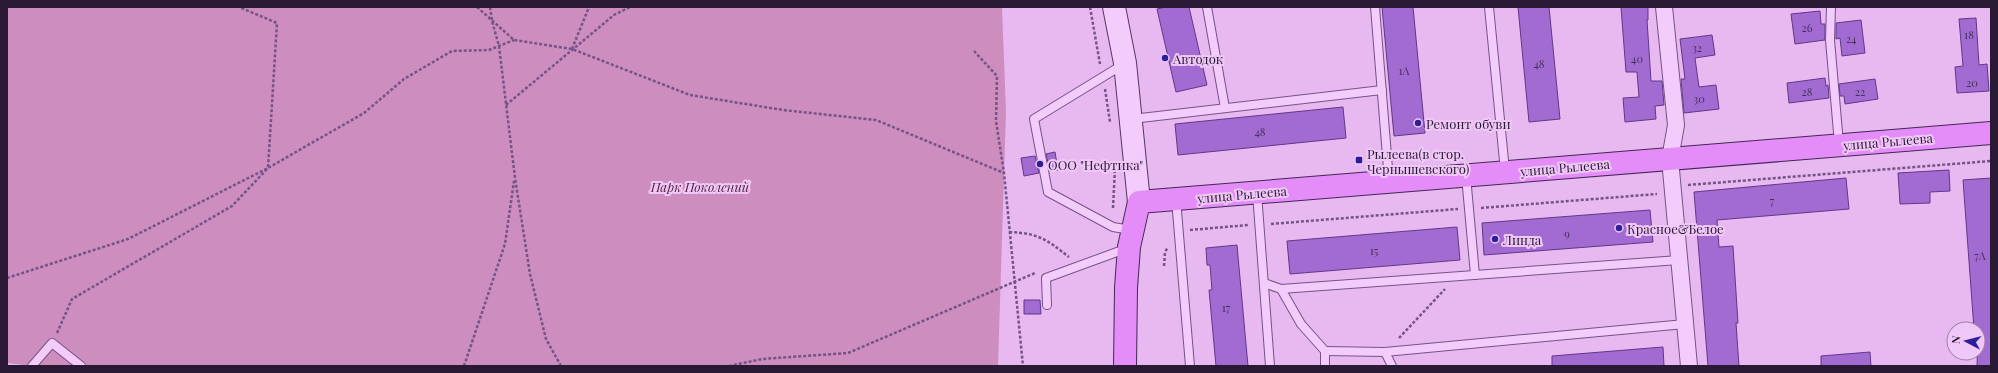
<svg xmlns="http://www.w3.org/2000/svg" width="1998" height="373" font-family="'Playfair Display',serif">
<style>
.green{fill:#ce8dbf}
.building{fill:#a26bd2;stroke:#613788}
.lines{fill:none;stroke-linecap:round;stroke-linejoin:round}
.lane-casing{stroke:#755387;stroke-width:10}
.street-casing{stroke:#755387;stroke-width:18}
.secondary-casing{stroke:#563669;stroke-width:24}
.primary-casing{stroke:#422854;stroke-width:24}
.path{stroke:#755387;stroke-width:2.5;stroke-dasharray:3 2;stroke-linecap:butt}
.lane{stroke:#f3ccfb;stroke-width:8}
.street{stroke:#f3ccfb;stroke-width:16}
.secondary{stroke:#f3ccfb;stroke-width:22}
.primary{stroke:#e48cf8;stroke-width:22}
.poi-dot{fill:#2d1f9a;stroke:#f0c8f8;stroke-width:1.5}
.labels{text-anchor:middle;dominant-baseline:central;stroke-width:4;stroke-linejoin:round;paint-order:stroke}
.number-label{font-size:11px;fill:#482e5c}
.poi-label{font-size:13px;fill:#2a1935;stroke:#f0c8f8;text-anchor:start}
.street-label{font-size:13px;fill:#2a1935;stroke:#f0c8f8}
.park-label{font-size:13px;font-style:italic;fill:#531e3f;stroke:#f0c8f8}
</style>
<rect width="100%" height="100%" fill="#e7b9f0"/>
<path class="green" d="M7,7H1002L1006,112L998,366H32L7,363Z"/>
<g class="building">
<path d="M1166,7H1189L1207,85L1176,92L1157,9Z"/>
<path d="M1382,7H1413L1425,133L1394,136Z"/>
<path d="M1518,7H1549L1560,119L1529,122Z"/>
<path d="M1621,7H1648V20H1647L1651,81H1662L1664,105L1655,106L1656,119L1625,122L1623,98L1639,97L1637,72H1626Z"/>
<path d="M1820,11L1821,24H1825V40L1795,44L1791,14Z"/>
<path d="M1976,18L1979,65L1987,64L1989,91L1957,93L1955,67L1963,66L1959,19Z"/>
<path d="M1861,20L1865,53L1842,56L1840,38L1836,39V23Z"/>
<path d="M1712,35L1715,55L1695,58L1699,87L1716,85L1719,109L1684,113L1681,79H1685L1680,39Z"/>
<path d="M1825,78L1826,86L1828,85L1829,98L1789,103L1787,83Z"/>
<path d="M1875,79L1878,99L1845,104L1844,96H1840L1839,84Z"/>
<path d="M1343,107L1346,138L1178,155L1175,124Z"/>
<path d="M1055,152L1058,170L1050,171L1046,154Z"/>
<path d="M1035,156L1039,173L1024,176L1021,158Z"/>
<path d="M1949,170L1950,191L1930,192V203L1900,204L1898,173Z"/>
<path d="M1846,178L1849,209L1717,220L1719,247L1733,246L1738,323H1736L1739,366H1708L1694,192Z"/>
<path d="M1991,178V366H1977L1978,329H1974L1963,180Z"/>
<path d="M1650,210L1653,242L1484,255L1482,223Z"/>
<path d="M1457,227L1460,260L1290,274L1287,241Z"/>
<path d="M1237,245L1248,366H1216L1209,290H1212L1210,265H1207L1206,248Z"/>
<path d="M1024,300H1040L1041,314H1024Z"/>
<path d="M1663,347L1664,366H1552V356Z"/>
<path d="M1870,352L1871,366H1821V356Z"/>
</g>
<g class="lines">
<defs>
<g id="lane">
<path d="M1207,7L1225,108"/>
<path d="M1375,7L1389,181"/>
<path d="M1489,7L1505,171"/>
<path d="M1831,7L1830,40L1839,144"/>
<path d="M1124,64L1034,119L1048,192L1113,227L1131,230"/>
<path d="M1132,119L1382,90"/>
<path d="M1466,176L1475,275"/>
<path d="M1257,193L1270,366"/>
<path d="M1176,199L1190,366"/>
<path d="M1264,283L1281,289L1301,324L1325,351V366"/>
<path d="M1281,289L1679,260"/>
<path d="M1047,305L1046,278L1128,248"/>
<path d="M1325,351L1385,352L1685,324"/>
<path d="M1385,352L1392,366"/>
<path d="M32,366L52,343L81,366"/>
</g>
<path id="street" d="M1664,7L1676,125L1670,159L1689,366"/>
<path id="secondary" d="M1114,7L1125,63L1139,202"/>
<path id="primary" d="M1125,366L1126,288L1129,247L1139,202L1991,133"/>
</defs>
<use href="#lane" class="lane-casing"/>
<use href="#street" class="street-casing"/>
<use href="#secondary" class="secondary-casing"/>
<use href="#primary" class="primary-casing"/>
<g class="path">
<path d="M477,7L514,40L572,49L690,95L783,110L876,120L1004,173"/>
<path d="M490,7L492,21L499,46L515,178L530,274L546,339L561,366"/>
<path d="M1090,7L1100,64"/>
<path d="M572,49L589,7"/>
<path d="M974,51L997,76L996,121L1004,173L1023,366"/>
<path d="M1105,89L1110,122"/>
<path d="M506,105L614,15L630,7"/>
<path d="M1688,185L1991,161"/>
<path d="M1113,208L1115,168"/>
<path d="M1481,208L1657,194"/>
<path d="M1271,224L1458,209"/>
<path d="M1190,230L1248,225"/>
<path d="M1009,232C1039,233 1047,240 1069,257"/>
<path d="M1164,266L1165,252L1168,247"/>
<path d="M7,278L128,239L268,168L277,23L239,7"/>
<path d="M57,333L72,299L232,206L268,168L364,113L404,79L452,51L489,50L514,40"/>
<path d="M1399,338L1445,289"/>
<path d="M464,366L505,244L514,181"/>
<path d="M729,366L762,359L848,353L1035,273"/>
</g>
<use href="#lane" class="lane"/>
<use href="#street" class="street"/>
<use href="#secondary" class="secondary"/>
<use href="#primary" class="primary"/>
</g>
<g class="poi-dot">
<circle cx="1165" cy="58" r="4"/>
<circle cx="1418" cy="123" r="4"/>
<rect x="1355" y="156" width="8" height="8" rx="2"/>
<circle cx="1040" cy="164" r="4"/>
<circle cx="1619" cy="228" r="4"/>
<circle cx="1495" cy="239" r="4"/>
</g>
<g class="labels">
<g class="number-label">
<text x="1807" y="27">26</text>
<text x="1969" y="34">18</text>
<text x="1851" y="38">24</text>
<text x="1697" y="47">32</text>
<text x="1637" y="58">40</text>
<text x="1539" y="63">48</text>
<text x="1404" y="70">1А</text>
<text x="1972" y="82">20</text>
<text x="1807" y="91">28</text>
<text x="1860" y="91">22</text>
<text x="1699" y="98">30</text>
<text x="1260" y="131">48</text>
<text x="1772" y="200">7</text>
<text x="1567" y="233">9</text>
<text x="1374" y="250">15</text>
<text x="1980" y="255">7А</text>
<text x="1226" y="307">17</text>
</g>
<g class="poi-label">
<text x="1173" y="58">Автодок</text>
<text x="1426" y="123">Ремонт обуви</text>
<text x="1367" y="153">Рылеева(в стор.<tspan x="1367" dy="15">Чернышевского)</tspan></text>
<text x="1048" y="164">ООО "Нефтика"</text>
<text x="1627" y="228">Красное&amp;Белое</text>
<text x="1503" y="239">Линда</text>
</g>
<g class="street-label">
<text transform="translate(1888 141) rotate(-5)">улица Рылеева</text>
<text transform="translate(1565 167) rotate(-5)">улица Рылеева</text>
<text transform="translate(1242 194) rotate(-5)">улица Рылеева</text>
</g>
<g class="park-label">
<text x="700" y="186">Парк Поколений</text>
</g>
</g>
<rect width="1998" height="373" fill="none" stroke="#2a1935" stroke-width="16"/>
<g transform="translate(1966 341) rotate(277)"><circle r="19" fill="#f0c8f8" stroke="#a182aa"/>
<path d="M0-3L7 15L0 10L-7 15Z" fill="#2d1f9a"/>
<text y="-6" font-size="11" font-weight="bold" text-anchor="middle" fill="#2a1935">N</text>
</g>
</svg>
